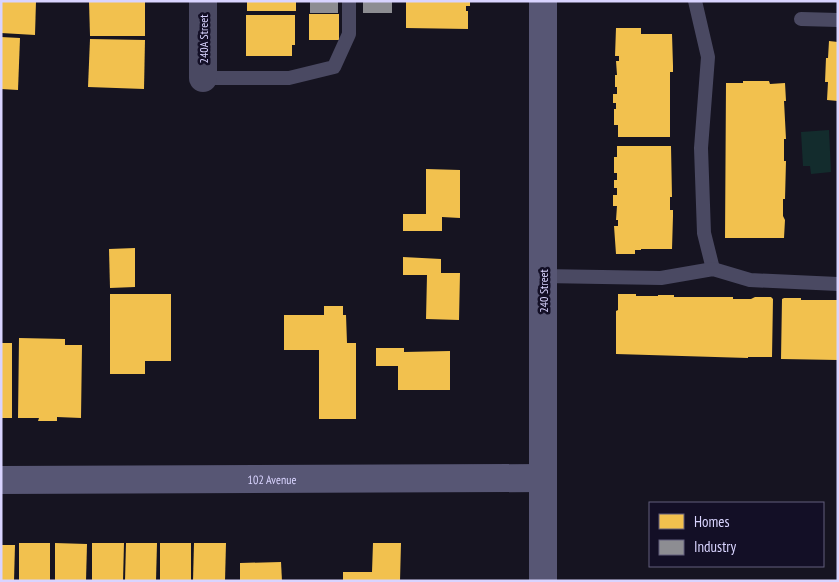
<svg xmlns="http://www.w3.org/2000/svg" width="839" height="582" font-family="'PT Sans Narrow',sans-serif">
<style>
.green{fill:#132c2d}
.homes{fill:#f2c14e}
.industry{fill:#8d8d92}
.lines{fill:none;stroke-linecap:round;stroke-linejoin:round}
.lane{stroke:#4a4962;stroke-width:14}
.street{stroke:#4a4962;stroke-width:28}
.secondary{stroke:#575674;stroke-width:28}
.labels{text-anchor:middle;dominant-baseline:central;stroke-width:5;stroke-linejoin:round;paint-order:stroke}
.street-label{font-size:12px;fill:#d9d4ff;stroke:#130f26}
</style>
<rect width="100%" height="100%" fill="#161421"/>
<path class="green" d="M829,130L831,172L811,174L810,166H803L801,132Z"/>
<g class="homes">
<path d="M1,1H36L35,35L1,33Z"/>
<path d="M89,1H145V36H90Z"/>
<rect x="247" y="1" width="49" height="10"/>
<path d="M406,1H470V6H466V11H468V29L406,28Z"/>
<rect x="309" y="14" width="30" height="26"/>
<path d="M246,15H295V45H292V56H246Z"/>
<path d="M616,28H641V34H672L673,66V72H670V137H618V125H614V109H616V103H613V94H617V87H615V75H617L616,61H619V56H615Z"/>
<path d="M1,37L20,38L18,90L1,89Z"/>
<path d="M90,39L145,40L144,89L88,87Z"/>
<path d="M829,41L838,42V101L827,100L828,82H825L826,58H828Z"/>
<path d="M743,81H769L770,84L785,83L786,101H784L786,139H784V161H786L785,199H783V216L785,220L784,238H725L726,83H743Z"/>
<path d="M617,146H671L672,197H670V210H673V216L672,249H641V250H635V254H616L614,226H618V220H616L617,206H613V195H617V188H614V180H617V173H614V157H617Z"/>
<path d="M426,169L460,170V218L442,217V231H403V214H426Z"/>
<path d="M135,248V287L110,288L109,249Z"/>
<path d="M403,257L441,259V273H460L459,320L426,319L427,275H403Z"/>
<path d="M110,294H171V361H145V374H110Z"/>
<path d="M618,294H636V296H658V295H674V297H733V299H751L755,297H771L773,299L772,357H748V358L616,354V311L618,310Z"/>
<path d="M784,298H801V300H838V360L781,359L782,299Z"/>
<path d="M324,306H343V315H346L347,343H356V419H319V350H284V315H324Z"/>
<path d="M19,338L65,339V345H82L81,418L57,417V421H38L39,418H18Z"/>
<rect x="1" y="343" width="11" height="75"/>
<path d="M376,348H404V352L450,351V390H398V366H376Z"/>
<rect x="19" y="543" width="31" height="38"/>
<path d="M55,543L87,544L86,581H55Z"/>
<path d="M92,543H124L123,581H92Z"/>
<path d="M126,543H157L156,581H125Z"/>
<rect x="160" y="543" width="31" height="38"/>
<path d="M194,543H226L225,581H193Z"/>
<path d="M373,543H401L400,581H343V572H372Z"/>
<path d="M1,545H15L14,581H1Z"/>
<path d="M281,562L282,581L240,580V563Z"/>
</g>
<g class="industry">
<rect x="310" y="1" width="28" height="12"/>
<rect x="363" y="1" width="29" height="12"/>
</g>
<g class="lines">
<g class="lane">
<path d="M695,1L708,57L701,148L704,233L713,269"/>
<path d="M801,19L838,20"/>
<path d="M203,78H289L334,67L349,34V1"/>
<path d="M543,276L661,278L713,269L750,280L838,284"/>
</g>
<path class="street" d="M203,1V78"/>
<g class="secondary">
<path id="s1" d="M1,480L543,478"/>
<path d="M543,581V1"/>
</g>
</g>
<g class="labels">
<g class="street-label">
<text transform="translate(203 39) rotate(-90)">240A Street</text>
<text transform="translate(543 291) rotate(-90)">240 Street</text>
<text stroke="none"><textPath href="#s1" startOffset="271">102 Avenue</textPath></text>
</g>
</g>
<rect width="839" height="582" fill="none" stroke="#d9d4ff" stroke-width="5"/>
<rect x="649" y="502" width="175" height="65" fill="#130f26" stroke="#625e7d"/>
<rect x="659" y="514" width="25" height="15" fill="#f2c14e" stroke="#625e7d"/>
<text x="694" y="527" font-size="15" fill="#d9d4ff">Homes</text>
<rect x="659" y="540" width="25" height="15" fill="#8d8d92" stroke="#625e7d"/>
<text x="694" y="552" font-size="15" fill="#d9d4ff">Industry</text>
</svg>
